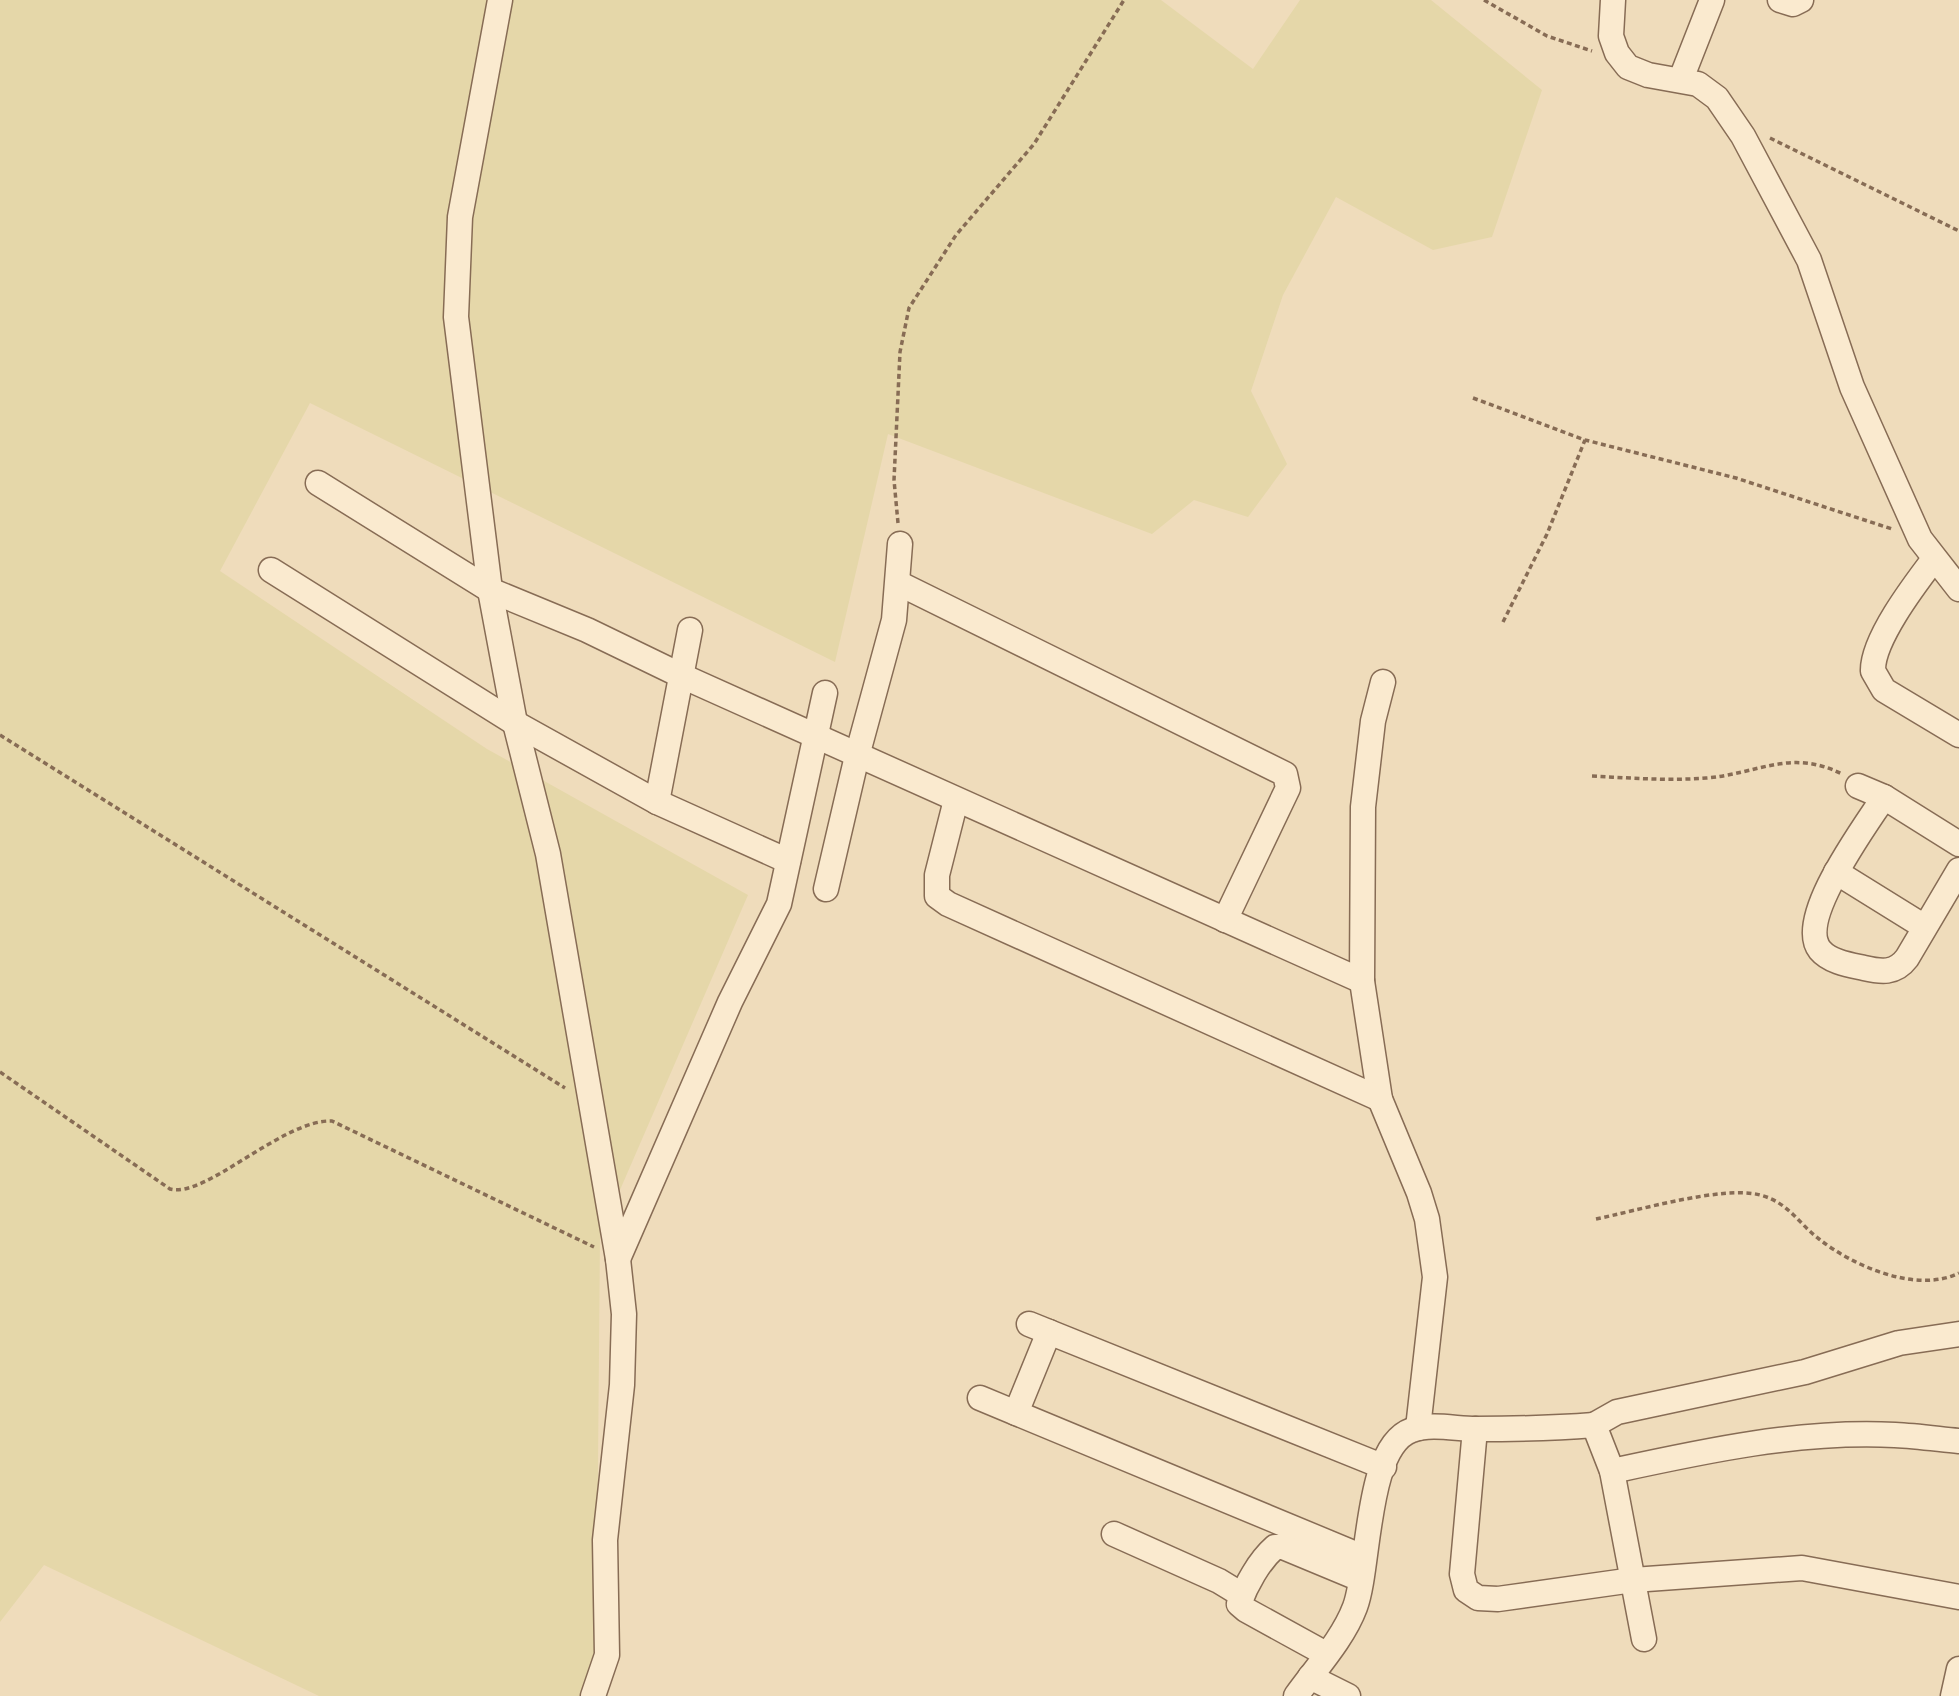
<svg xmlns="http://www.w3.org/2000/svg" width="1959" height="1696" font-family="'Roboto Serif',serif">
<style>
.farmland{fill:#e5d7a9}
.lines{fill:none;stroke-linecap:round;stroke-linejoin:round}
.minor-casing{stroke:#876c55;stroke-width:27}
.path{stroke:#876c55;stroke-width:3.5;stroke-dasharray:5 3.5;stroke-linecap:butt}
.minor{stroke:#faeacf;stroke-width:24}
</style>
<rect width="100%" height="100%" fill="#efdcbb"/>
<path class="farmland" d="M0,0H1161L1253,69L1300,0H1431L1542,90L1492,237L1433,250L1336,197L1283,295L1251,391L1287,464L1248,517L1194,500L1152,534L888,434L835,662L310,403L220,571L487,749L748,895L600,1236L596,1696H319L44,1565L0,1622Z"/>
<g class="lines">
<defs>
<g id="minor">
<path d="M500,0L460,217L456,317L490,590L515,723L548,854L618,1259L624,1314L622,1385L605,1540L607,1655L593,1696"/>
<path d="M1613,0L1611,36L1617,53L1628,67L1648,75L1698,84L1717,98L1743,136L1809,260L1852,387L1920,539L1959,589"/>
<path d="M1780,0L1793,4L1801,0"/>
<path d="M1681,79L1712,0"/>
<path d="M318,483L490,590L587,630L682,676L1362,981"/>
<path d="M1934,559C1915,584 1872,640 1873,671L1884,690L1959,735"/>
<path d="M271,570L515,723L657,802L788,861"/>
<path d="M898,583L1285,774L1288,788L1225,920"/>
<path d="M1383,682L1373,721L1363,807L1362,981L1380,1099L1419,1193L1427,1219L1435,1277L1418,1428"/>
<path d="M1858,786L1884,797C1867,824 1795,919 1820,950C1830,962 1850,965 1864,968C1881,972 1895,974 1907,958L1959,870"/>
<path d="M1884,797L1959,844"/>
<path d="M956,800L937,875V896L948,904L1380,1099"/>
<path d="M657,802L690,630"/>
<path d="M1836,872L1923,926"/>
<path d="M826,889L857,756L894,620L900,544"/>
<path d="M618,1259L730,1002L779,904L825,693"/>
<path d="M1029,1324L1384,1467"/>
<path d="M980,1398L1363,1557"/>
<path d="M1016,1413L1049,1332"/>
<path d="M1594,1425L1617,1412L1805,1372L1899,1343L1959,1334"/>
<path d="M1475,1429L1462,1574L1466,1590L1478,1598L1498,1599L1633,1580L1802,1568L1959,1597"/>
<path d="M1612,1471C1704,1451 1800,1430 1895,1435C1916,1436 1938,1439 1959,1441"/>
<path d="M1114,1534L1219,1581L1242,1595"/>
<path d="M1326,1654L1246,1610L1239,1604C1246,1585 1259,1561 1275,1547H1283L1360,1579"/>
<path d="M1310,1677L1348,1696"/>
<path d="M1296,1696C1316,1668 1343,1639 1355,1607C1370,1568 1365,1446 1412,1430C1431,1423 1456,1429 1476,1429C1515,1429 1555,1428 1594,1425L1612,1471L1644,1639"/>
<path d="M1953,1696L1959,1669"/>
</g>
</defs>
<use href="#minor" class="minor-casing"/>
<g class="path">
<path d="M1484,0L1547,36L1592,51"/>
<path d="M1770,138L1959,231"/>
<path d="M1473,398L1585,440L1736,478L1892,529"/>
<path d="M898,523L894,480L900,352L909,308L956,235L1034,144L1124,0"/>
<path d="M1503,622L1547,534L1585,440"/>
<path d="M0,735L565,1088"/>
<path d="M1592,776C1630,778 1668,781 1706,778C1758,774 1790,748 1842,774"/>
<path d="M0,1072L170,1189C205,1199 283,1119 332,1121L594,1247"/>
<path d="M1596,1219C1636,1211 1723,1185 1760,1195C1788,1202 1798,1223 1819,1239C1853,1266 1917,1294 1959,1273"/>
</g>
<use href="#minor" class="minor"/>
</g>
</svg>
